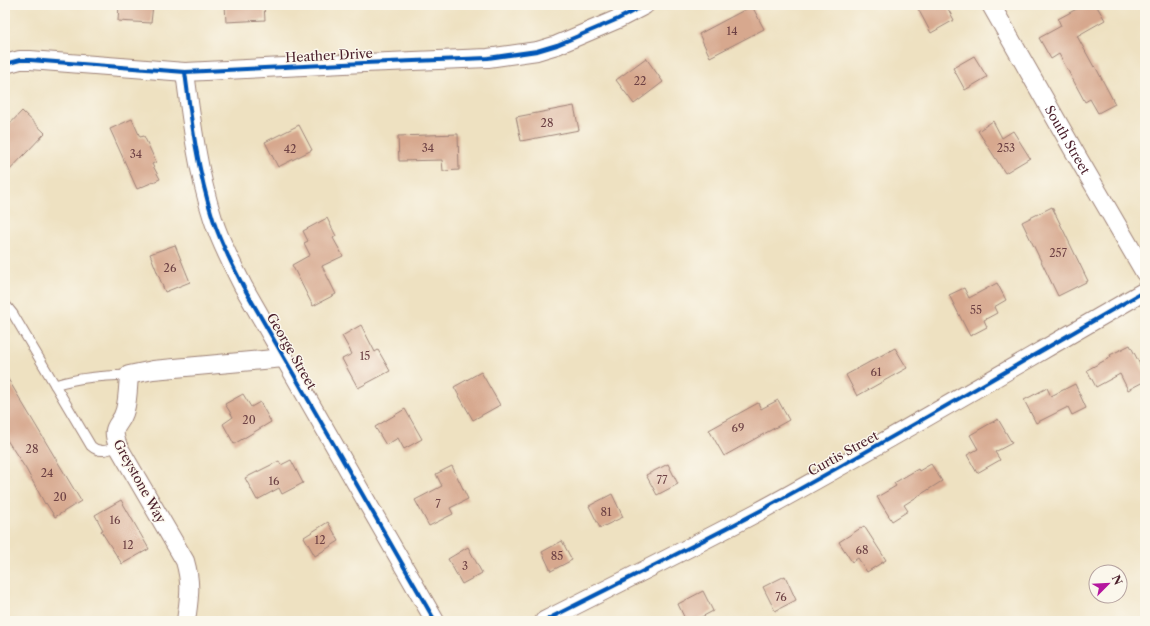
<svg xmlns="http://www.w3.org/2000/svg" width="1150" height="626" font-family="'Libre Caslon Text',serif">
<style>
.building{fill:#d7a88e}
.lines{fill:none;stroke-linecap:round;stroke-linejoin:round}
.lane-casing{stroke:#9c8076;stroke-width:11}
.street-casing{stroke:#9c8076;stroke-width:20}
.lane{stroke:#fff;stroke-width:9}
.street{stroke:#fff;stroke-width:18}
.cycleway-casing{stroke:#fbf7ec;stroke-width:6}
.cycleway{stroke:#0057b8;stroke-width:4}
.labels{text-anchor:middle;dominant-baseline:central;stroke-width:3;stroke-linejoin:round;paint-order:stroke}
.number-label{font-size:11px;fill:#6d4144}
.street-label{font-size:13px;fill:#4a1f2b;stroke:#fbf7ec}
</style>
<rect width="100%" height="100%" fill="#fbf7ec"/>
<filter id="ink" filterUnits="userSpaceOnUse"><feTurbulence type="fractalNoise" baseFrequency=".025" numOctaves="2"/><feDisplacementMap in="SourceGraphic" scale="8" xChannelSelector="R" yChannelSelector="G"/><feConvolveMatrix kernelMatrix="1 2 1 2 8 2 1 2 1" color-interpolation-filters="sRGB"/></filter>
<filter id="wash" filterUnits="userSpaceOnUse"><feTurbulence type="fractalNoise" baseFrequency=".012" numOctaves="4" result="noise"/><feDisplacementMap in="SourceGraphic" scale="16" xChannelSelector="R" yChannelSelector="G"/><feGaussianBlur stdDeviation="0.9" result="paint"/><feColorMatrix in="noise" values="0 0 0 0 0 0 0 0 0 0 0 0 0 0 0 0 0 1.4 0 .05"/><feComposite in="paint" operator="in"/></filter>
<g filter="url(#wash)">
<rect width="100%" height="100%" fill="#eee1c1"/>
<g id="blocks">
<g class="building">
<path d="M119,5H153L151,23L118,21Z"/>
<path d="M225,5H264L265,20L226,22Z"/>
<path d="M916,5H946L954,20L931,33Z"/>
<path d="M1084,5H1096L1105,20L1077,36L1094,67L1095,66L1115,104L1098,113L1090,99L1085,102L1059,54L1051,59L1039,38L1061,26L1058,19Z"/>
<path d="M752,6L764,29L710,57L699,34Z"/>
<path d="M974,56L987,77L965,90L953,68Z"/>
<path d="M646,58L663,82L634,104L616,80Z"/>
<path d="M574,106L579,130L521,141L516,117Z"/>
<path d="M22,111L45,133L5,175V129Z"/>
<path d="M132,119L140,137L144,136L156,162L152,164L160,179L137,189L110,129Z"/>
<path d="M993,121L1002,138L1013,131L1030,158L1005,173L978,131Z"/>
<path d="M299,125L312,150L278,167L265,142Z"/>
<path d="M458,134L459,170L443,171L442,160L399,161L398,136Z"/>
<path d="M1052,207L1088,281L1058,296L1022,222Z"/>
<path d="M327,218L336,236L333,238L343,256L322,266L336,294L313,306L292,265L310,255L304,243L308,241L303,231Z"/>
<path d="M175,245L190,282L165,292L150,254Z"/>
<path d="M997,283L1006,300L994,307L997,313L984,320L987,327L970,336L949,295L964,288L969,298Z"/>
<path d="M361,325L375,352L378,350L390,371L358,388L342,359L352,354L342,336Z"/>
<path d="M1130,345L1145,374V381L1128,390L1120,374L1096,387L1087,370L1111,357L1110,355Z"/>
<path d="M895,348L907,368L857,396L846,375Z"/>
<path d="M481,372L500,405L473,420L454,387Z"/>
<path d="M5,374L81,501L55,517L46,503L45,504L26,469L5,437Z"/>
<path d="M1075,384L1086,408L1072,415L1068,407L1036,423L1024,400L1047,388L1051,396Z"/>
<path d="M243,394L251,407L260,402L271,422L234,444L223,424L233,417L225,404Z"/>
<path d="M778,400L789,420L724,456L709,430L758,403L761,409Z"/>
<path d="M405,409L422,439L404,449L398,438L386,445L375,427Z"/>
<path d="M998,419L1012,443L995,452L1000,460L977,473L967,455L978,449L970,435Z"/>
<path d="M291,460L303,483L282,494L279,488L257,500L245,478L279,461L281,465Z"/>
<path d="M668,464L678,484L657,495L646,475Z"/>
<path d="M931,464L942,481L904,505L908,511L892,521L877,497L896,486L894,483L918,469L919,471Z"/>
<path d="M452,466L468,499L450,508L453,514L429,526L415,500L442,486L436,474Z"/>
<path d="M612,494L623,517L600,528L589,506Z"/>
<path d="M121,500L149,549L122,564L101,531L103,530L95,515Z"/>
<path d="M328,522L339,541L315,556L304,537Z"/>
<path d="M864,526L886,560L867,572L858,558L852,562L839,542Z"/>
<path d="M562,541L572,560L551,571L542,552Z"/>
<path d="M468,547L482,573L462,584L448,559Z"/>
<path d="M785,576L796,600L775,611L763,587Z"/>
<path d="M703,591L713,611L694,621H686L678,604Z"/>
</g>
</g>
</g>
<g filter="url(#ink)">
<use href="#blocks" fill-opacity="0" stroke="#9c8076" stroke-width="1"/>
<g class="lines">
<defs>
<g id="lane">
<path d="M5,304L13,314L91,446C100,454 108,450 118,446"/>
<path d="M55,385C79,377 104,376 129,375"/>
</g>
<g id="street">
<path id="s1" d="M991,5L1074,151L1145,273"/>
<path d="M5,64L20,60H30L185,72L364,63L488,58L537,51L557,45L618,19L645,5"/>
<path d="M185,72C191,119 198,173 213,219C220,242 232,264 243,286L435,621"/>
<path d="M186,621C189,598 192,585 185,561L118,446C109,424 121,427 125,410C128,399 128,386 129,375L153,370L284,358"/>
<path d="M544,621C615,585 686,550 756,513C887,442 1016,365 1145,291"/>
</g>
</defs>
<use href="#lane" class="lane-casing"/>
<use href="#street" class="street-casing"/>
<use href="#lane" class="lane"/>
<use href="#street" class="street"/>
<defs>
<g id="cycleway">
<path d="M5,64L20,60H30L185,72L364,63L488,58L537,51L557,45L618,19L645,5"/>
<path d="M185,72C191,119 198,173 213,219C220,242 232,264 243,286L435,621"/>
<path d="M544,621C615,585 686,550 756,513C887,442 1016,365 1145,291"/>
</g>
</defs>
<use href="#cycleway" class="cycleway-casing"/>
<use href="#cycleway" class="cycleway"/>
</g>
</g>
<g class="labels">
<g class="number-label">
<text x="732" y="31">14</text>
<text x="640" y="81">22</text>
<text x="547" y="123">28</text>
<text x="428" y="148">34</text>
<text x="1006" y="148">253</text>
<text x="290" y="149">42</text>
<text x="136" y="154">34</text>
<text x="1058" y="253">257</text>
<text x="170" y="268">26</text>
<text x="976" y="310">55</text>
<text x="365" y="356">15</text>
<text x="876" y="372">61</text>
<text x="249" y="420">20</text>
<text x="738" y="428">69</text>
<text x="32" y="449">28</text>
<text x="47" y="473">24</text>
<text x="662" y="480">77</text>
<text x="274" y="481">16</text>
<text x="60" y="497">20</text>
<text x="438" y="504">7</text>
<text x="606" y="512">81</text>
<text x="115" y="520">16</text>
<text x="320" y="540">12</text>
<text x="128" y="545">12</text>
<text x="862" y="550">68</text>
<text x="557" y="556">85</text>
<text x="465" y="566">3</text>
<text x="781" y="597">76</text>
</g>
<g class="street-label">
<text transform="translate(329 55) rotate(-3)">Heather Drive</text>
<text stroke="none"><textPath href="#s1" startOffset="155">South Street</textPath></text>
<text transform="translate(292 351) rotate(60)">George Street</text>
<text transform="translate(843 453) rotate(-29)">Curtis Street</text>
<text transform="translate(140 481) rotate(61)">Greystone Way</text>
</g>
</g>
<rect width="1150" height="626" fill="none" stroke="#fbf7ec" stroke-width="20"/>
<g transform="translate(1108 584) rotate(66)"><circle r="19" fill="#fbf7ec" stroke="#b4a19f"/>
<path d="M0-3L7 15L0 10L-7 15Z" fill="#b5179e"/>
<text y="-6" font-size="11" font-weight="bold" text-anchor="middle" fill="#4a1f2b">N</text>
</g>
</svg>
